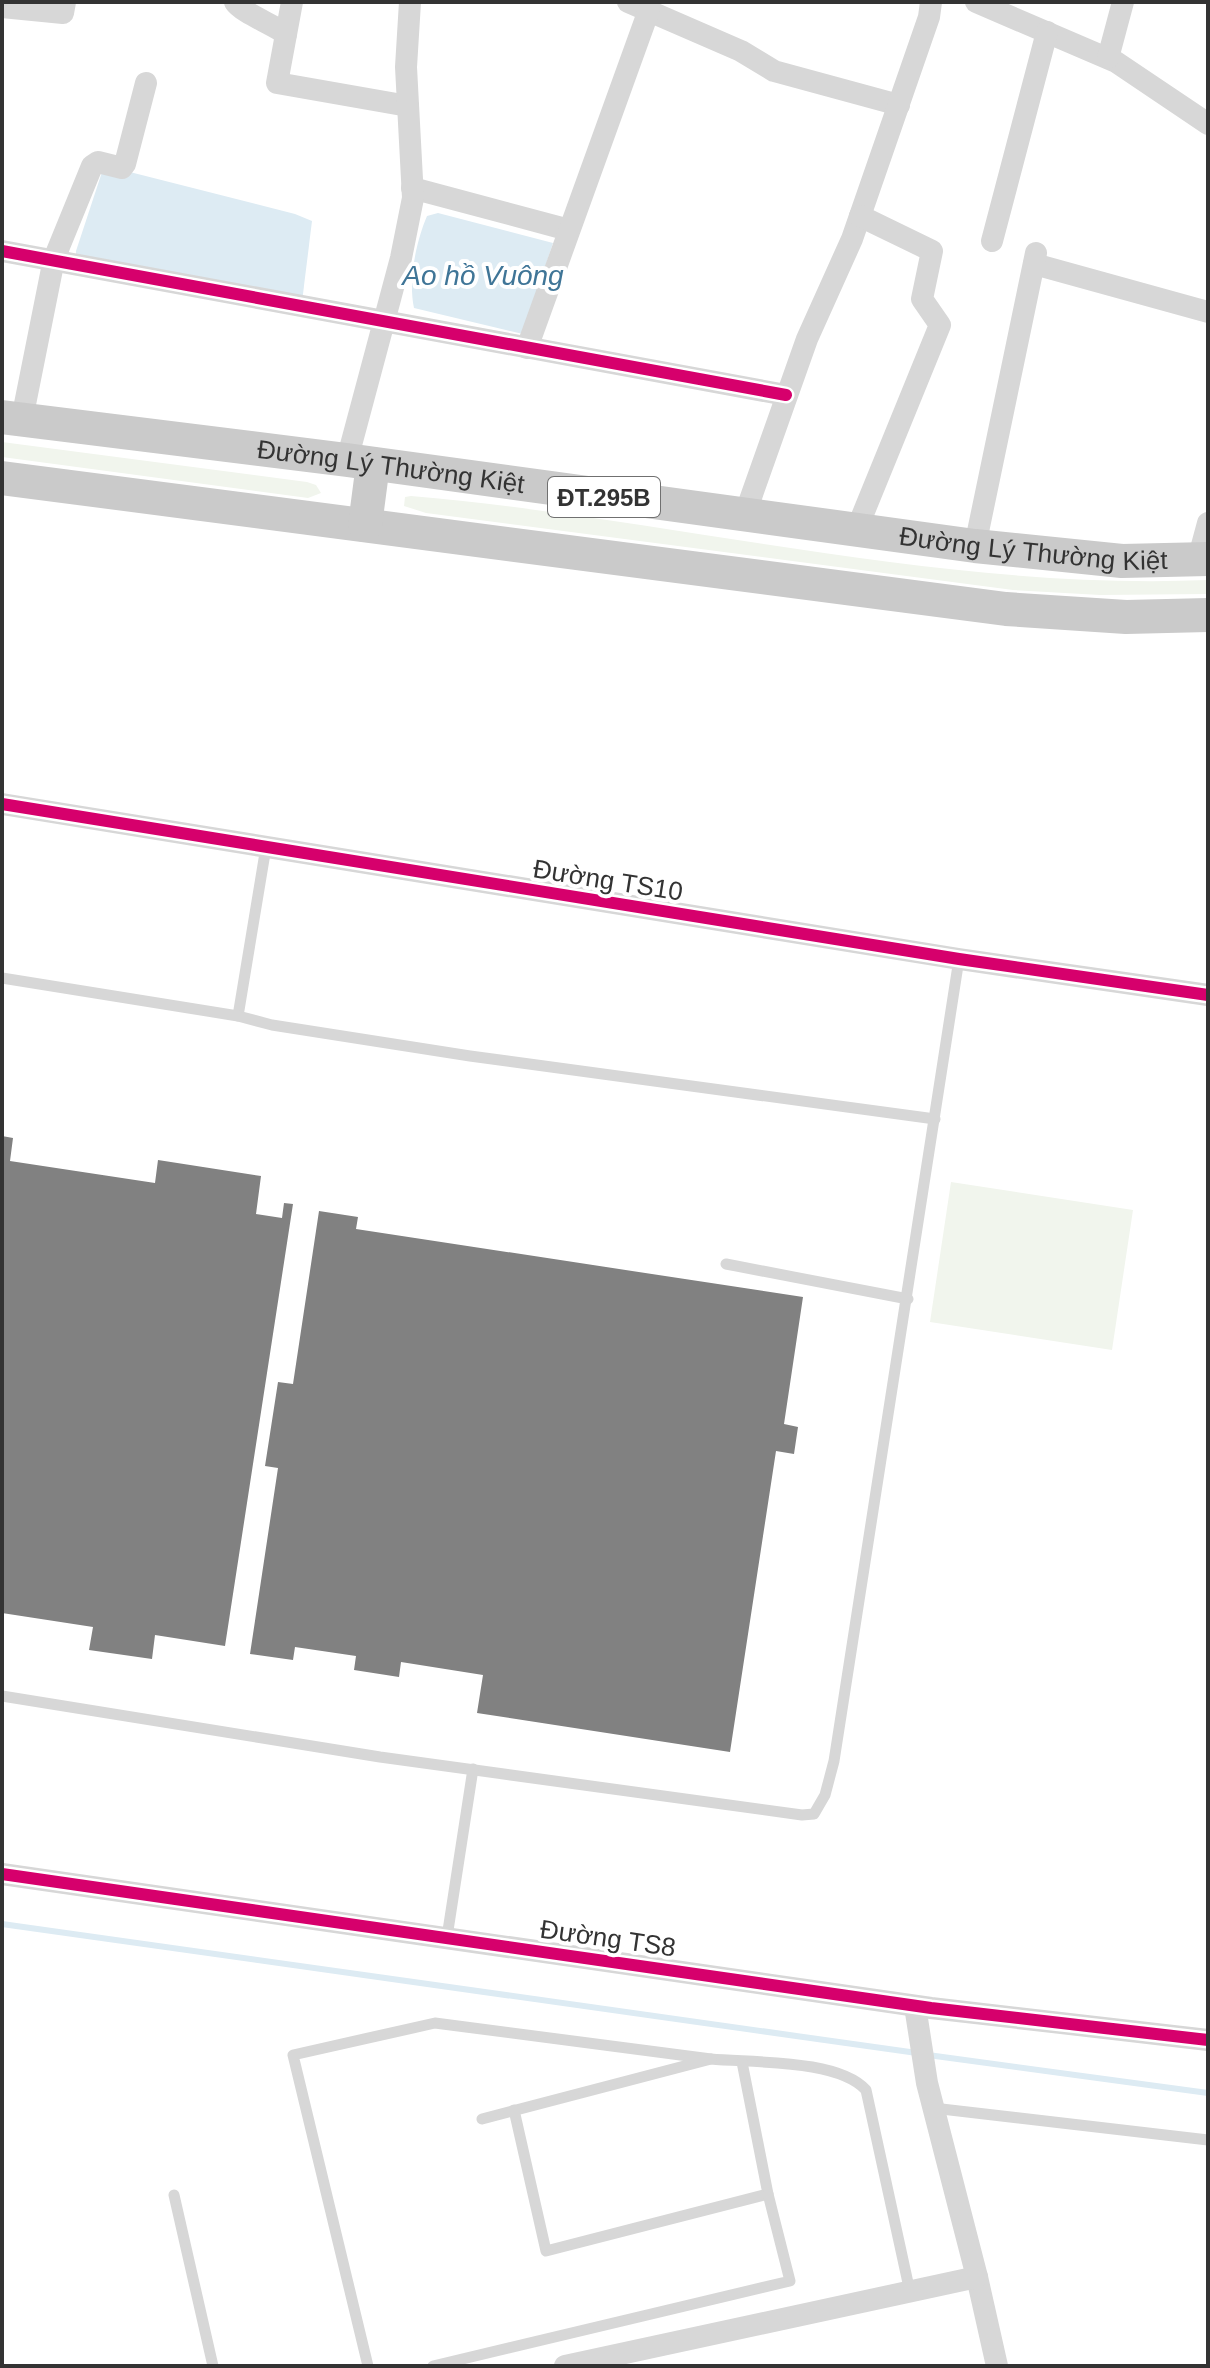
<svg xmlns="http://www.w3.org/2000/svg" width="1210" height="2368" font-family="Arial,sans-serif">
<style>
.green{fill:#f1f5ed}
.water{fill:#ddebf3}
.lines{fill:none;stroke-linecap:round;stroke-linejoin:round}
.stream{stroke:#ddebf3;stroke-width:6}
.building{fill:#818181}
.lane{stroke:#d7d7d7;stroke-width:11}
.street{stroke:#d7d7d7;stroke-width:22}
.primary{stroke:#cacaca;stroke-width:34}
.cycleway-casing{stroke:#fff;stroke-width:17}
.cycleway{stroke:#d6006c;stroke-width:12}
.labels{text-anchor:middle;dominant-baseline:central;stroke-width:8;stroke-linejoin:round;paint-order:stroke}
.shield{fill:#fff;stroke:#707070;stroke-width:2}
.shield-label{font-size:24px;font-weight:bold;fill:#333}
.street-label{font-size:26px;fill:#333;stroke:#fff}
.water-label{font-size:28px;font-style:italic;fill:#3f7597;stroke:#fff}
</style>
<rect width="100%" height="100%" fill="#fff"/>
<g class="green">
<path d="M2,442L307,482L316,485L321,493L308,498L2,457Z"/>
<path d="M411,496C676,519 940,591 1208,580V594L1100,595L1013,590L426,513L404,506L405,497Z"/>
<path d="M951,1182L1133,1210L1112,1350L930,1322Z"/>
</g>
<g class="water">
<path d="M103,169H118L295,214L312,221L302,302L76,266V251Z"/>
<path d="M438,213L553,243L523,334L414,308C408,280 416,242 427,216Z"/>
</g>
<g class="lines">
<g class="stream">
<path d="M2,1924L917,2053"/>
<path d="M928,2055L1208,2093"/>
</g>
</g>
<g class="building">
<path d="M2,1136L13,1138L10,1161L155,1183L158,1160L261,1176L256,1214L282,1218L284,1203L293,1204L225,1646L155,1635L152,1659L89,1650L93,1627L2,1613Z"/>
<path d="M319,1211L358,1217L356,1229L803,1297L784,1424L798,1427L794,1454L776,1451L730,1752L477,1713L483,1675L401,1662L399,1677L354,1670L356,1656L295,1647L293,1660L250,1654L278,1468L265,1466L278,1382L293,1384Z"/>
</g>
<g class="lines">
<g class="lane">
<path d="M266,847L238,1016L272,1025L470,1056L935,1119"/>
<path d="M2,978L238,1016"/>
<path d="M726,1264L908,1299"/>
<path d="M2,1696L380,1757L802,1815L814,1814L825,1795L834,1761L959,959"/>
<path d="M447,1937L473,1769"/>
<path d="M711,2059C753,2063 838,2059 866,2090L910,2292"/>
<path d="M933,2108L1208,2140"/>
<path d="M514,2110L546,2251L768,2194L742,2062"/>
<path d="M174,2195L213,2366"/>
<path d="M368,2366L293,2055L435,2023L711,2059L482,2119"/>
<path d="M433,2366L790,2281L768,2194"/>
</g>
<g class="street">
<path d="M235,2C241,12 274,25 286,34"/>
<path d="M292,2L277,83L408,106"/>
<path d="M628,2L741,51L774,71L899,105"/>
<path d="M976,2L1116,62L1208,124"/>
<path d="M2,7L63,13L65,2"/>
<path d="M1108,58L1123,2"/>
<path d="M412,188L569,230"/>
<path d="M992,241L1047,32"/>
<path d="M2,251L786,395"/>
<path d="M1034,264L1208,312"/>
<path d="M527,348L649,10"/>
<path d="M22,419L54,259L92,166L98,162L122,168L125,164L146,83"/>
<path d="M347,460L401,258L413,198L406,67L410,2"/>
<path d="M744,517L807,339L852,239L929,17L931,2"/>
<path d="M856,531L940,325L922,299L932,251L860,216"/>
<path d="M975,546L1036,253"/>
<path d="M1198,560L1208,523"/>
<path d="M2,804L959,959L1208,995"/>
<path d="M2,1874L931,2008L1208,2040"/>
<path d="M977,2277L997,2366"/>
<path d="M565,2366L977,2277L927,2083L915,2006"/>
</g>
<g class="primary">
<path id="s1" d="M2,417L347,460L975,546L1122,561L1208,559"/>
<path d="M2,478L1006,609L1126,617L1208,615"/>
<path d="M365,525L373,464"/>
</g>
<defs>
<g id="cycleway">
<path d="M2,251L786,395"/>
<path d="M2,804L959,959L1208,995"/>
<path d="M2,1874L931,2008L1208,2040"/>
</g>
</defs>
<use href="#cycleway" class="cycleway-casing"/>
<use href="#cycleway" class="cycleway"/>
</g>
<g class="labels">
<rect class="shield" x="548" y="477" width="112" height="40" rx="6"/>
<g class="shield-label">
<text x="604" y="497">ĐT.295B</text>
</g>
<g class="street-label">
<text stroke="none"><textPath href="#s1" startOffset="392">Đường Lý Thường Kiệt</textPath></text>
<text stroke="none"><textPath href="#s1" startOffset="1040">Đường Lý Thường Kiệt</textPath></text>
<text transform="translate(608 880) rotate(9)">Đường TS10</text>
<text transform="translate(608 1938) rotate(8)">Đường TS8</text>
</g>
<g class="water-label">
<text x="483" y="275">Ao hồ Vuông</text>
</g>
</g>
<rect width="1210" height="2368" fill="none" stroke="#333333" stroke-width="8"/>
</svg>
